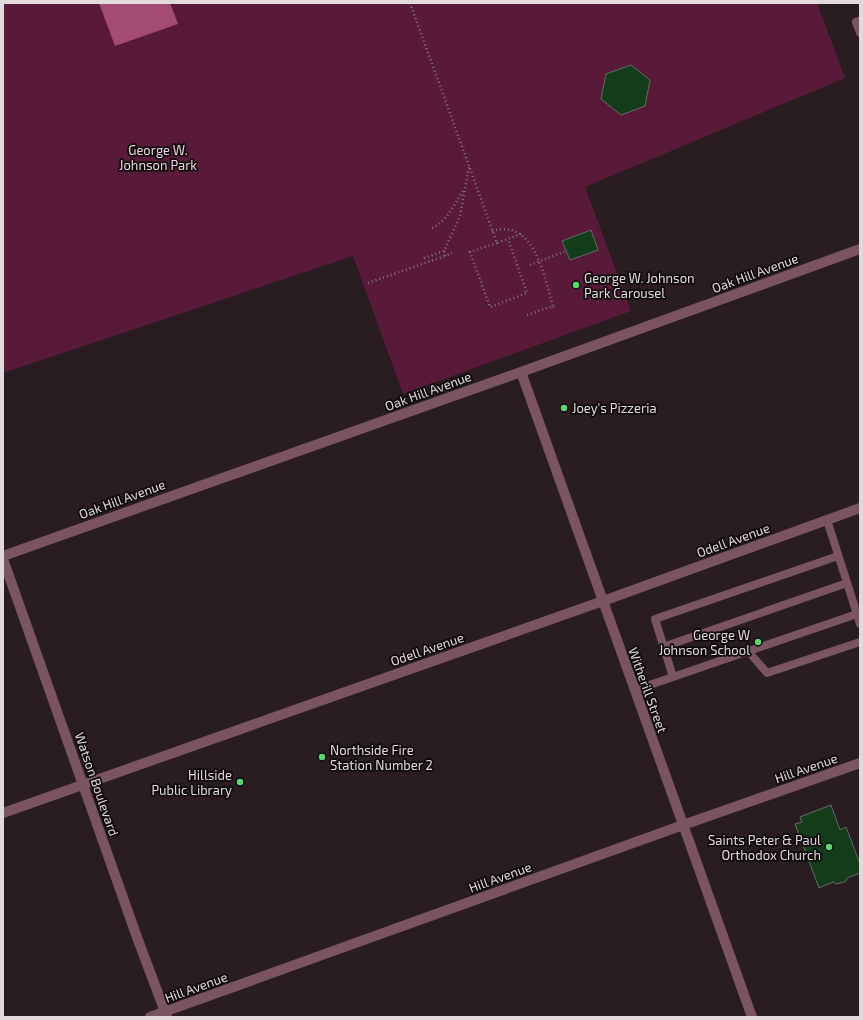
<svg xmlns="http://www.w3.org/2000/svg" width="863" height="1020" font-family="'Exo 2',sans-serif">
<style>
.green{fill:#581a38}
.water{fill:#a34b73}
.building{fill:#133c1a;stroke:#626d63}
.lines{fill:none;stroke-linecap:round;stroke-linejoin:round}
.path{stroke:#82787b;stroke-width:2.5;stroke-dasharray:1 3;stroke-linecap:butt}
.service{stroke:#7b5463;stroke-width:8}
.minor{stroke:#7b5463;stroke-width:10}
.tertiary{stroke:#7b5463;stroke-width:10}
.poi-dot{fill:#5bd56e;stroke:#0e090b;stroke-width:1.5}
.labels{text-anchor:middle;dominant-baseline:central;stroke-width:3.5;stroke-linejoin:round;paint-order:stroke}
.park-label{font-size:13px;fill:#efd5df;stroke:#0e090b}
.street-label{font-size:13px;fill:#e2d9dc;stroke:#0e090b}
.poi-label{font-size:13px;fill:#e2d9dc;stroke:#0e090b;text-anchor:start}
</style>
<rect width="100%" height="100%" fill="#291d21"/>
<path class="green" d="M3,3H817L845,78L585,187L631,311L403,394L353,256L3,373Z"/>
<path class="water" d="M99,3H170L178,24L115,46Z"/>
<g class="building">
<path d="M631,65L650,80L645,106L621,115L601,99L606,74Z"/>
<path d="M591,230L598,250L570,260L562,241Z"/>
<path d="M831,805L840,830L846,827L860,864V873L847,878L846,881L844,882L836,884L833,882L819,888L795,824L802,822L800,817Z"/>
</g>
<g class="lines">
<g class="path">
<path d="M410,3L497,243L521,234"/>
<path d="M432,228C447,221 454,205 463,191"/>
<path d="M492,231C535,218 544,277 553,306"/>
<path d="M497,243L470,252L490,307L527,293L508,239"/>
<path d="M444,251L445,256L452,253"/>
<path d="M424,258L444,251L460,216L469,167"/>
<path d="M530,265L566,251"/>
<path d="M368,283L445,256L446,258"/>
<path d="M527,315L553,306L555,309"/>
</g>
<g class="service">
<path d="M860,21L856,22L860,33"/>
<path d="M857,614L860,624"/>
<path d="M663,647L847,583"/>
<path d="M748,651L767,673L860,642"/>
<path d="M673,677L655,619L838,556"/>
<path d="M635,690L857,614L827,520"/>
</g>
<g class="minor">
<path d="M521,372L752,1017"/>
<path d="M3,813L603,601L860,508"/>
<path d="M150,1017L683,825L860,763"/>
</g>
<g class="tertiary">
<path d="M3,556L521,372L860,249"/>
<path d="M3,559L138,940L167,1017"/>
</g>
</g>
<g class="poi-dot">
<circle cx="576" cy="285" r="4"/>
<circle cx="564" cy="408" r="4"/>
<circle cx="758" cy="642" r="4"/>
<circle cx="322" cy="757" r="4"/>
<circle cx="240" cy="782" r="4"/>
<circle cx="829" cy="847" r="4"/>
</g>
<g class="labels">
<g class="park-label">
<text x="158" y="150">George W.<tspan x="158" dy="15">Johnson Park</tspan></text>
</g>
<g class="street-label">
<text transform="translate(755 273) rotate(-20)">Oak Hill Avenue</text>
<text transform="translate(428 391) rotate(-20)">Oak Hill Avenue</text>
<text transform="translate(122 499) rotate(-20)">Oak Hill Avenue</text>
<text transform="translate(733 540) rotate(-20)">Odell Avenue</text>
<text transform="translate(427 649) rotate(-19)">Odell Avenue</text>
<text transform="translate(648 690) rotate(70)">Witherill Street</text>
<text transform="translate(806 768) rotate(-19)">Hill Avenue</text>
<text transform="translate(97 784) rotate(71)">Watson Boulevard</text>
<text transform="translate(500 877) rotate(-20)">Hill Avenue</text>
<text transform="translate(196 987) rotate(-20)">Hill Avenue</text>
</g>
<g class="poi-label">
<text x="584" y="278">George W. Johnson<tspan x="584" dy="15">Park Carousel</tspan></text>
<text x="572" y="408">Joey's Pizzeria</text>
<text x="750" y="635" text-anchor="end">George W<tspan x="750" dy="15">Johnson School</tspan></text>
<text x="330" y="750">Northside Fire<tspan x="330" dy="15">Station Number 2</tspan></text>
<text x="232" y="775" text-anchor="end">Hillside<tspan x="232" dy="15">Public Library</tspan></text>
<text x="821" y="840" text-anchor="end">Saints Peter &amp; Paul<tspan x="821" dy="15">Orthodox Church</tspan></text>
</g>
</g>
<rect width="863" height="1020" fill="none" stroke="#e2d9dc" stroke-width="8"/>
</svg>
